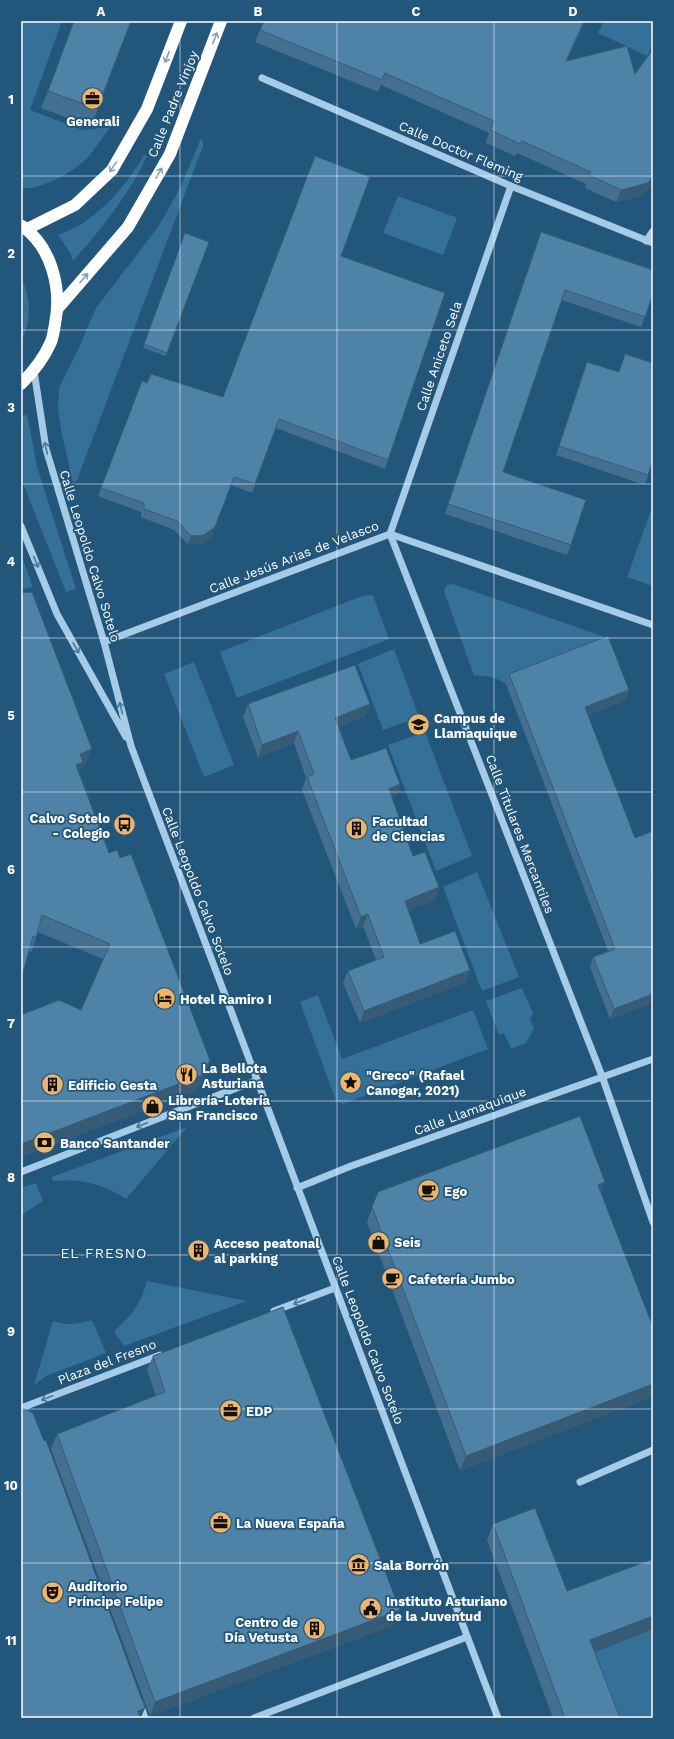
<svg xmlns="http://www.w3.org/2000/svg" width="674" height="1739" font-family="'Work Sans',sans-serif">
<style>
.green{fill:#357099}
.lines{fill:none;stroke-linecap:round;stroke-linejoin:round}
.minor{stroke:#a5cbe6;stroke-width:7}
.highway{stroke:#fff;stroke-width:12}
.wall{fill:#437090}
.shaded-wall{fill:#375b75}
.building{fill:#4e82a7;stroke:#375b75}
.oneway{stroke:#85a2b6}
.oneway2{stroke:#49799b}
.grid{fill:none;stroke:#fff;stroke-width:1;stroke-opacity:0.55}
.labels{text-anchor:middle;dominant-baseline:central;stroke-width:3.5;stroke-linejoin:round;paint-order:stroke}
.street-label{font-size:13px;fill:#fff;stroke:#22567b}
.poi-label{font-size:13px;font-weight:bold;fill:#fff;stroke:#22567b;text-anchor:start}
.neighbourhood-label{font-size:14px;letter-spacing:1px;fill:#fff;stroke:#22567b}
.neatline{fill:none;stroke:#fff;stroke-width:1.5}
.grid-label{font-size:13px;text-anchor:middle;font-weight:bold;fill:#fff}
</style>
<rect width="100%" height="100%" fill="#22567b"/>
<g class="green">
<path d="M21,21H62L30,110L82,130L111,127C103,136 96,147 89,156C76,171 40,191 21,188Z"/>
<path d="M604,21H653V44L647,56L598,33Z"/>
<path d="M201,138L203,141V146L77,480L73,483L61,430L58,408L59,388L76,354L96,308L155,231L167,212L182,184Z"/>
<path d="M144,155L147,156C129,195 101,229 73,261L71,254L58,235C67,231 78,227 86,221C110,204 130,180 144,155Z"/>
<path d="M398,196L457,218L443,255L383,233Z"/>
<path d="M21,278C32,298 31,323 21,342Z"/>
<path d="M27,414L37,467L76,589L66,592L21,478V418Z"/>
<path d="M653,505V586L627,577Z"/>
<path d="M21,555L33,587L21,589Z"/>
<path d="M453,584L602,636L605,645L506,684C495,677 487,675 474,676L445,594L444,590L447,585Z"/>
<path d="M373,595L389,639L237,698L220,652L362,596Z"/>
<path d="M394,649L419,717L383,730L358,664Z"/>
<path d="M194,662L234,765L204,777L164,674Z"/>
<path d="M425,732L472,856L436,871L388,745Z"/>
<path d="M477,872L519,977L482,991L443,887Z"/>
<path d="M522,988L533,1013L530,1019L534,1028L526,1043L511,1049L504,1033L499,1035L486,1001Z"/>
<path d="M318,995L342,1059L473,1010L488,1049L343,1104L336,1101L300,1002Z"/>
<path d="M187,1127L126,1199C102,1184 81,1178 53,1181L52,1177Z"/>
<path d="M36,1183L43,1201L29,1210L21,1216V1188Z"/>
<path d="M147,1281L247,1301L124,1346L114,1331C131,1317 141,1303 147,1281Z"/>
<path d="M92,1320L106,1353L46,1376L34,1385L53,1321C67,1326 79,1324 92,1320Z"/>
<path d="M653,1629V1718H608L587,1655Z"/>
</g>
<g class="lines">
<g class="minor">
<path d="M262,78L511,186L653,243"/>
<path d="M646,241L653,231"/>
<path d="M34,371L46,449L104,642L131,746L498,1718"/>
<path d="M21,526L57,614L126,737"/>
<path d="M390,534L602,1076L653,1222"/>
<path d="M390,534L511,186"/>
<path d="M104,642L390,534L653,625"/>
<path d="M21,1172L257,1080"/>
<path d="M297,1188L351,1166L653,1059"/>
<path d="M274,1311L335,1288"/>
<path d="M21,1408L160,1355"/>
<path d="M580,1482L653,1450"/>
<path d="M140,1703L145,1718"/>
<path d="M254,1718L467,1637"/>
</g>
<g class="highway">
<path d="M27,229L75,205L112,170L147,109L181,21"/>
<path d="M58,308L128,227L170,154L221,21"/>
<path d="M21,384C33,372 44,358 51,342C53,337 54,330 55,324C62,289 52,247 22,226"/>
</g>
</g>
<g class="wall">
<path d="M131,21L91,127L41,108L48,91Z"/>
<path d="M264,21H585L567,61L635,74L644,195L616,202L585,188L586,184L517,153L515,156L486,143L489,133L381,85L378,92L255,42Z"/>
<path d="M185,233L209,242L166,356L143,348Z"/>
<path d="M537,242L653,294L641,327L562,300L503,472L571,545L567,555L445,514Z"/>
<path d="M341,256L388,460L385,469L276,428L252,493L231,485L212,536L201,544H188L174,530L141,517V512L98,496L142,381L147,383L223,397Z"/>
<path d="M583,372L653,460L645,485L556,455Z"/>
<path d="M21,593L86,764L82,766L79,773L109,853L120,858L210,1060L204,1076L197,1090L21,1157V1015L81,1010L103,959L38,932L31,952H29Z"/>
<path d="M509,674L626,700L588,715L653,1003L610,1019L590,967L593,957L608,951L506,684Z"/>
<path d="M248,704H370L365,716L339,727L351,760L400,784L396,796L392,798L413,856L439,887L435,900L408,910L420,944L470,970L466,982L360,1023L343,983L348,971L376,960L363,926L356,929L302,790L306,778L294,743L258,757L243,717Z"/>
<path d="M605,1182L460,1471L367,1222L378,1192Z"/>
<path d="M153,1356L400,1610L394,1625L150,1716L51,1449L57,1434L156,1396L147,1370Z"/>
<path d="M493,1524L567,1591L620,1718H553L487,1540Z"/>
</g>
<g class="shaded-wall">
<path d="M584,21H585L561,74L566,61Z"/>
<path d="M653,176V182L644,195L616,202L621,190Z"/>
<path d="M234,477L212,536L201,544H188L191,536Z"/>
<path d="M629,690L626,700L582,717L585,707Z"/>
<path d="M370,704L365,716L331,730L335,718Z"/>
<path d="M298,731L294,743L258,757L262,745Z"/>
<path d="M92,749L86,764L82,766L78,777L70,780L80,754Z"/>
<path d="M400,784L396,796L384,801L389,789Z"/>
<path d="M439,887L435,900L400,913L405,901Z"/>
<path d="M368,914L363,926L356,929L361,917Z"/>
<path d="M470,970L466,982L360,1023L364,1011Z"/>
<path d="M653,994V1003L610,1019L614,1009Z"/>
<path d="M210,1060L204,1076L197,1090L21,1157V1144Z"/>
<path d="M605,1182L600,1198L598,1185Z"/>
<path d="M653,1384V1397L460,1471L466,1456Z"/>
<path d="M400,1610L394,1625L150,1716L155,1702Z"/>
<path d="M653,1616V1629L585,1655L590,1640Z"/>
<path d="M145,1708L141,1718H135L138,1711Z"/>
</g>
<g class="building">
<path d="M74,21H131L97,109L48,91Z"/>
<path d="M264,21H584L566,61L627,46L635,74L653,49V176L648,183L621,190L589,175L591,172L522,141L520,144L490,130L494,121L385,73L382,80L260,30Z"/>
<path d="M315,156L370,177L341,256L445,293L388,460L279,419L255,484L234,477L215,527L204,535L191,536L177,521L144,509V503L101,488L142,381L147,383L151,374L223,397Z"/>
<path d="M541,232L653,270V294L645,317L565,290L503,472L586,500L571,545L448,504Z"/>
<path d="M185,233L209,242L167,353L144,344Z"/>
<path d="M625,354L653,363V460L648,475L559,446L587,362L619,372Z"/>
<path d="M32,592L92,749L80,754L83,762L76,765L109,853L117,850L120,858L131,854L210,1060L202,1075L21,1144V1015L59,1000L81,1010L110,944L42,915L36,937L33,936L21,980V593Z"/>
<path d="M608,636L629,690L585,707L635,838L653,831V878H651L653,883V994L614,1009L593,957L615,949L509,674Z"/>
<path d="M355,665L370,704L335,718L351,760L386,748L400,784L389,789L413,856L425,852L439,887L405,901L420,944L455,931L470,970L364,1011L348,971L384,957L368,914L361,917L307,777L314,774L298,731L262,745L248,704Z"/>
<path d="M580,1116L605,1182L598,1185L653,1327V1384L466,1456L372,1207L378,1192Z"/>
<path d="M283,1307L400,1610L155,1702L57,1434L165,1392L153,1356Z"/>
<path d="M21,1409H25L33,1413L44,1441L46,1440L145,1708L138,1711L140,1718H21Z"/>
<path d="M535,1508L567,1591L653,1559V1616L590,1640L620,1718H565L493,1524Z"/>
</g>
<defs><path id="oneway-shaft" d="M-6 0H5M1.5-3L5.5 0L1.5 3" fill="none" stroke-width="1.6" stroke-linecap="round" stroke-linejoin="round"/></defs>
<g class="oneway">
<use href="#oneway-shaft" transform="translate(215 38) rotate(-69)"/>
<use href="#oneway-shaft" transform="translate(167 57) rotate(111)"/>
<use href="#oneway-shaft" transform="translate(113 167) rotate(125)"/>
<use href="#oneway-shaft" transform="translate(159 173) rotate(-60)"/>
<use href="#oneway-shaft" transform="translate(84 278) rotate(-49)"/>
</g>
<g class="oneway2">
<use href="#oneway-shaft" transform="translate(46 448) rotate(-103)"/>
<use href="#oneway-shaft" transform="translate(36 562) rotate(68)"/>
<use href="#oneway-shaft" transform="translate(76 648) rotate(61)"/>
<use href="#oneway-shaft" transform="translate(121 708) rotate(-105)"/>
<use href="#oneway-shaft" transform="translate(142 1125) rotate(159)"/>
<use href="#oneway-shaft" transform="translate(299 1302) rotate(159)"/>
<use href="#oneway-shaft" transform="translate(47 1398) rotate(159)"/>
</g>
<path class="grid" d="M180,21V1718M337,21V1718M494,21V1718M21,176H653M21,330H653M21,484H653M21,638H653M21,792H653M21,947H653M21,1101H653M21,1255H653M21,1409H653M21,1563H653"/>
<defs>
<symbol id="office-disc" viewBox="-11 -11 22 22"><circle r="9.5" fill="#f2b567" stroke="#22567b"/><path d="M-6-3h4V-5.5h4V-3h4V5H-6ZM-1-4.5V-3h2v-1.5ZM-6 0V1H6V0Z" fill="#111"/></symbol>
<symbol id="university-disc" viewBox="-11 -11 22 22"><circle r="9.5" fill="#f2b567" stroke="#22567b"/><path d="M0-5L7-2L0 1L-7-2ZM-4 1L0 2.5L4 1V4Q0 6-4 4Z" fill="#111"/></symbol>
<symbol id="bus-disc" viewBox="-11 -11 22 22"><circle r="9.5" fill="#f2b567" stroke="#22567b"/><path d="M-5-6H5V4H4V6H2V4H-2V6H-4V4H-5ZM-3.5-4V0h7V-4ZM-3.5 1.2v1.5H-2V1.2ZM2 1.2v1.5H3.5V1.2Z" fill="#111"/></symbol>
<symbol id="building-disc" viewBox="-11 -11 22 22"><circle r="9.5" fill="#f2b567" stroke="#22567b"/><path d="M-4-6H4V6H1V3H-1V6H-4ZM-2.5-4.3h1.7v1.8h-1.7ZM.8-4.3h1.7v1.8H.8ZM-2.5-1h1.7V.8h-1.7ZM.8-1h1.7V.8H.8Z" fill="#111"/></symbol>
<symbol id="hotel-disc" viewBox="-11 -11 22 22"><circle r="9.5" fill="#f2b567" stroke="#22567b"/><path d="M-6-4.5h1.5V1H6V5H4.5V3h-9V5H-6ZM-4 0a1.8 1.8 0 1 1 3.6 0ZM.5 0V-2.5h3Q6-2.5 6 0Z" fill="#111"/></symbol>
<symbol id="restaurant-disc" viewBox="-11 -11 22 22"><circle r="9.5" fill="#f2b567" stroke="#22567b"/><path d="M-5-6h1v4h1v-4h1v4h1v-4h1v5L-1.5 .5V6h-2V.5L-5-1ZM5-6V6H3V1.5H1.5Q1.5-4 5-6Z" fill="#111"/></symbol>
<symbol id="sight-disc" viewBox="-11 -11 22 22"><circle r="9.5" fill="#f2b567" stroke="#22567b"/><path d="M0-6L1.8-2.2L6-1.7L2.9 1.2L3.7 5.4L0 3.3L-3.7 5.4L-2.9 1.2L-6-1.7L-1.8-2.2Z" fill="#111"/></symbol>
<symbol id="shop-disc" viewBox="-11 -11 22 22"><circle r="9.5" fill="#f2b567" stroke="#22567b"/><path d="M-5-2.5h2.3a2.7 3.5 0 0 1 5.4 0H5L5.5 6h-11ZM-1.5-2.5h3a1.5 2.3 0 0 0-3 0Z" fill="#111"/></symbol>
<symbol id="bank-disc" viewBox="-11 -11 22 22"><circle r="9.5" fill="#f2b567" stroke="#22567b"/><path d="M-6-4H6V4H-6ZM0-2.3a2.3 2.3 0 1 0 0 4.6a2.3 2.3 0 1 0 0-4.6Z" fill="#111"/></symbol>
<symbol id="cafe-disc" viewBox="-11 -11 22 22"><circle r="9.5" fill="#f2b567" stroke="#22567b"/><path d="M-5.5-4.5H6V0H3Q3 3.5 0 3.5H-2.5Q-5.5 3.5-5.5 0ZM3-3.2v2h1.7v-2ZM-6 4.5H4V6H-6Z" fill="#111"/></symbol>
<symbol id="museum-disc" viewBox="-11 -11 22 22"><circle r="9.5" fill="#f2b567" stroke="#22567b"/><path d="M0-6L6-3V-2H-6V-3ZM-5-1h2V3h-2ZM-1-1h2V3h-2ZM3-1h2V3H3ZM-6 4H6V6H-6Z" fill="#111"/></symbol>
<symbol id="theatre-disc" viewBox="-11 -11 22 22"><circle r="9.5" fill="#f2b567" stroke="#22567b"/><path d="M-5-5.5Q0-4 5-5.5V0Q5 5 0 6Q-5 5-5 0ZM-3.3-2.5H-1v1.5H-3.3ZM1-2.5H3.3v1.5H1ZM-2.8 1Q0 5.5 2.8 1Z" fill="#111"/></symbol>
<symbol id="civic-disc" viewBox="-11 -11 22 22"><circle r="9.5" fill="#f2b567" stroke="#22567b"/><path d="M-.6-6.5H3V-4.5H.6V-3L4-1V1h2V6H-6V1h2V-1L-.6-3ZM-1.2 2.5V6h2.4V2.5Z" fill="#111"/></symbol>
</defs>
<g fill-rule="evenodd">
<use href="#office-disc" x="80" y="86" width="25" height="25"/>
<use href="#university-disc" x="406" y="712" width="25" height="25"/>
<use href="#bus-disc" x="112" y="812" width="25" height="25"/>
<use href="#building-disc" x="344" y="816" width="25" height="25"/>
<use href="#hotel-disc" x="152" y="986" width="25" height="25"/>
<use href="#restaurant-disc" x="174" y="1062" width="25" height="25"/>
<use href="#sight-disc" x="338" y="1070" width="25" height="25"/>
<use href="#building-disc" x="40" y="1072" width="25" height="25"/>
<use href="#shop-disc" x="140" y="1094" width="25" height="25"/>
<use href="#bank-disc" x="32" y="1130" width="25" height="25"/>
<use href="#cafe-disc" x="416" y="1178" width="25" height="25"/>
<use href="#shop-disc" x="366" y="1230" width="25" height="25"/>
<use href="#building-disc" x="186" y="1238" width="25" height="25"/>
<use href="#cafe-disc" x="380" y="1266" width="25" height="25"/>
<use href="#office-disc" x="218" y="1398" width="25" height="25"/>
<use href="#office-disc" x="208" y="1510" width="25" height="25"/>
<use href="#museum-disc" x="346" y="1552" width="25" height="25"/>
<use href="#theatre-disc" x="40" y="1580" width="25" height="25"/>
<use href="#civic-disc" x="358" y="1596" width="25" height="25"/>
<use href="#building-disc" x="302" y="1616" width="25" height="25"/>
</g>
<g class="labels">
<g class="street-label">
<text transform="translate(173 104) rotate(-68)">Calle Padre Vinjoy</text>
<text transform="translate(461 151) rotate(23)">Calle Doctor Fleming</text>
<text transform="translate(439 356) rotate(-71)">Calle Aniceto Sela</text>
<text transform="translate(90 556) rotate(73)">Calle Leopoldo Calvo Sotelo</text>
<text transform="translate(294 557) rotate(-21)">Calle Jesús Arias de Velasco</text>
<text transform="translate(520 834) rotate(69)">Calle Titulares Mercantiles</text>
<text transform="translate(198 891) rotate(69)">Calle Leopoldo Calvo Sotelo</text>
<text transform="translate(470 1111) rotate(-20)">Calle Llamaquique</text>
<text transform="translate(368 1340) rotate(69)">Calle Leopoldo Calvo Sotelo</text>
<text transform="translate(107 1362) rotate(-21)">Plaza del Fresno</text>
</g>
<g class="poi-label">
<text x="93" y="121" text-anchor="middle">Generali</text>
<text x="434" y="718">Campus de<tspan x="434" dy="15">Llamaquique</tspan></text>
<text x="110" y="818" text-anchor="end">Calvo Sotelo<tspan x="110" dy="15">- Colegio</tspan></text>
<text x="372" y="821">Facultad<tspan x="372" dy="15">de Ciencias</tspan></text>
<text x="180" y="999">Hotel Ramiro I</text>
<text x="202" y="1068">La Bellota<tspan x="202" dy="15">Asturiana</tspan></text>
<text x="366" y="1075">"Greco" (Rafael<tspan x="366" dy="15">Canogar, 2021)</tspan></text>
<text x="68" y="1085">Edificio Gesta</text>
<text x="168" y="1100">Librería-Lotería<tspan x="168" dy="15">San Francisco</tspan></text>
<text x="60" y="1143">Banco Santander</text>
<text x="444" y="1191">Ego</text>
<text x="394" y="1242">Seis</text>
<text x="214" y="1243">Acceso peatonal<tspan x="214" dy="15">al parking</tspan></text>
<text x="408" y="1279">Cafetería Jumbo</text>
<text x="246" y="1411">EDP</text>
<text x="236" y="1523">La Nueva España</text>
<text x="374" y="1565">Sala Borrón</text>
<text x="68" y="1586">Auditorio<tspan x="68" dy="15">Príncipe Felipe</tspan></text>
<text x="386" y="1601">Instituto Asturiano<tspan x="386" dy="15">de la Juventud</tspan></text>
<text x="298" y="1622" text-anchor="end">Centro de<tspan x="298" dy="15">Día Vetusta</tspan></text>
</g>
<g class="neighbourhood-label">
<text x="104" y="1253">EL FRESNO</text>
</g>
</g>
<rect width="674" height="1739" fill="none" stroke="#22567b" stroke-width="44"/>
<rect x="22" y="22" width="630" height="1695" class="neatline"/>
<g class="grid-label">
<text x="101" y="16">A</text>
<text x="258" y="16">B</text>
<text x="416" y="16">C</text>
<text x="573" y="16">D</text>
<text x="11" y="104">1</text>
<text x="11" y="258">2</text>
<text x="11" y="412">3</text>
<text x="11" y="566">4</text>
<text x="11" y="720">5</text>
<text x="11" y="874">6</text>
<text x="11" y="1028">7</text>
<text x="11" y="1182">8</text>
<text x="11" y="1336">9</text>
<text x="11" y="1490">10</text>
<text x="11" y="1645">11</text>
</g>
</svg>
